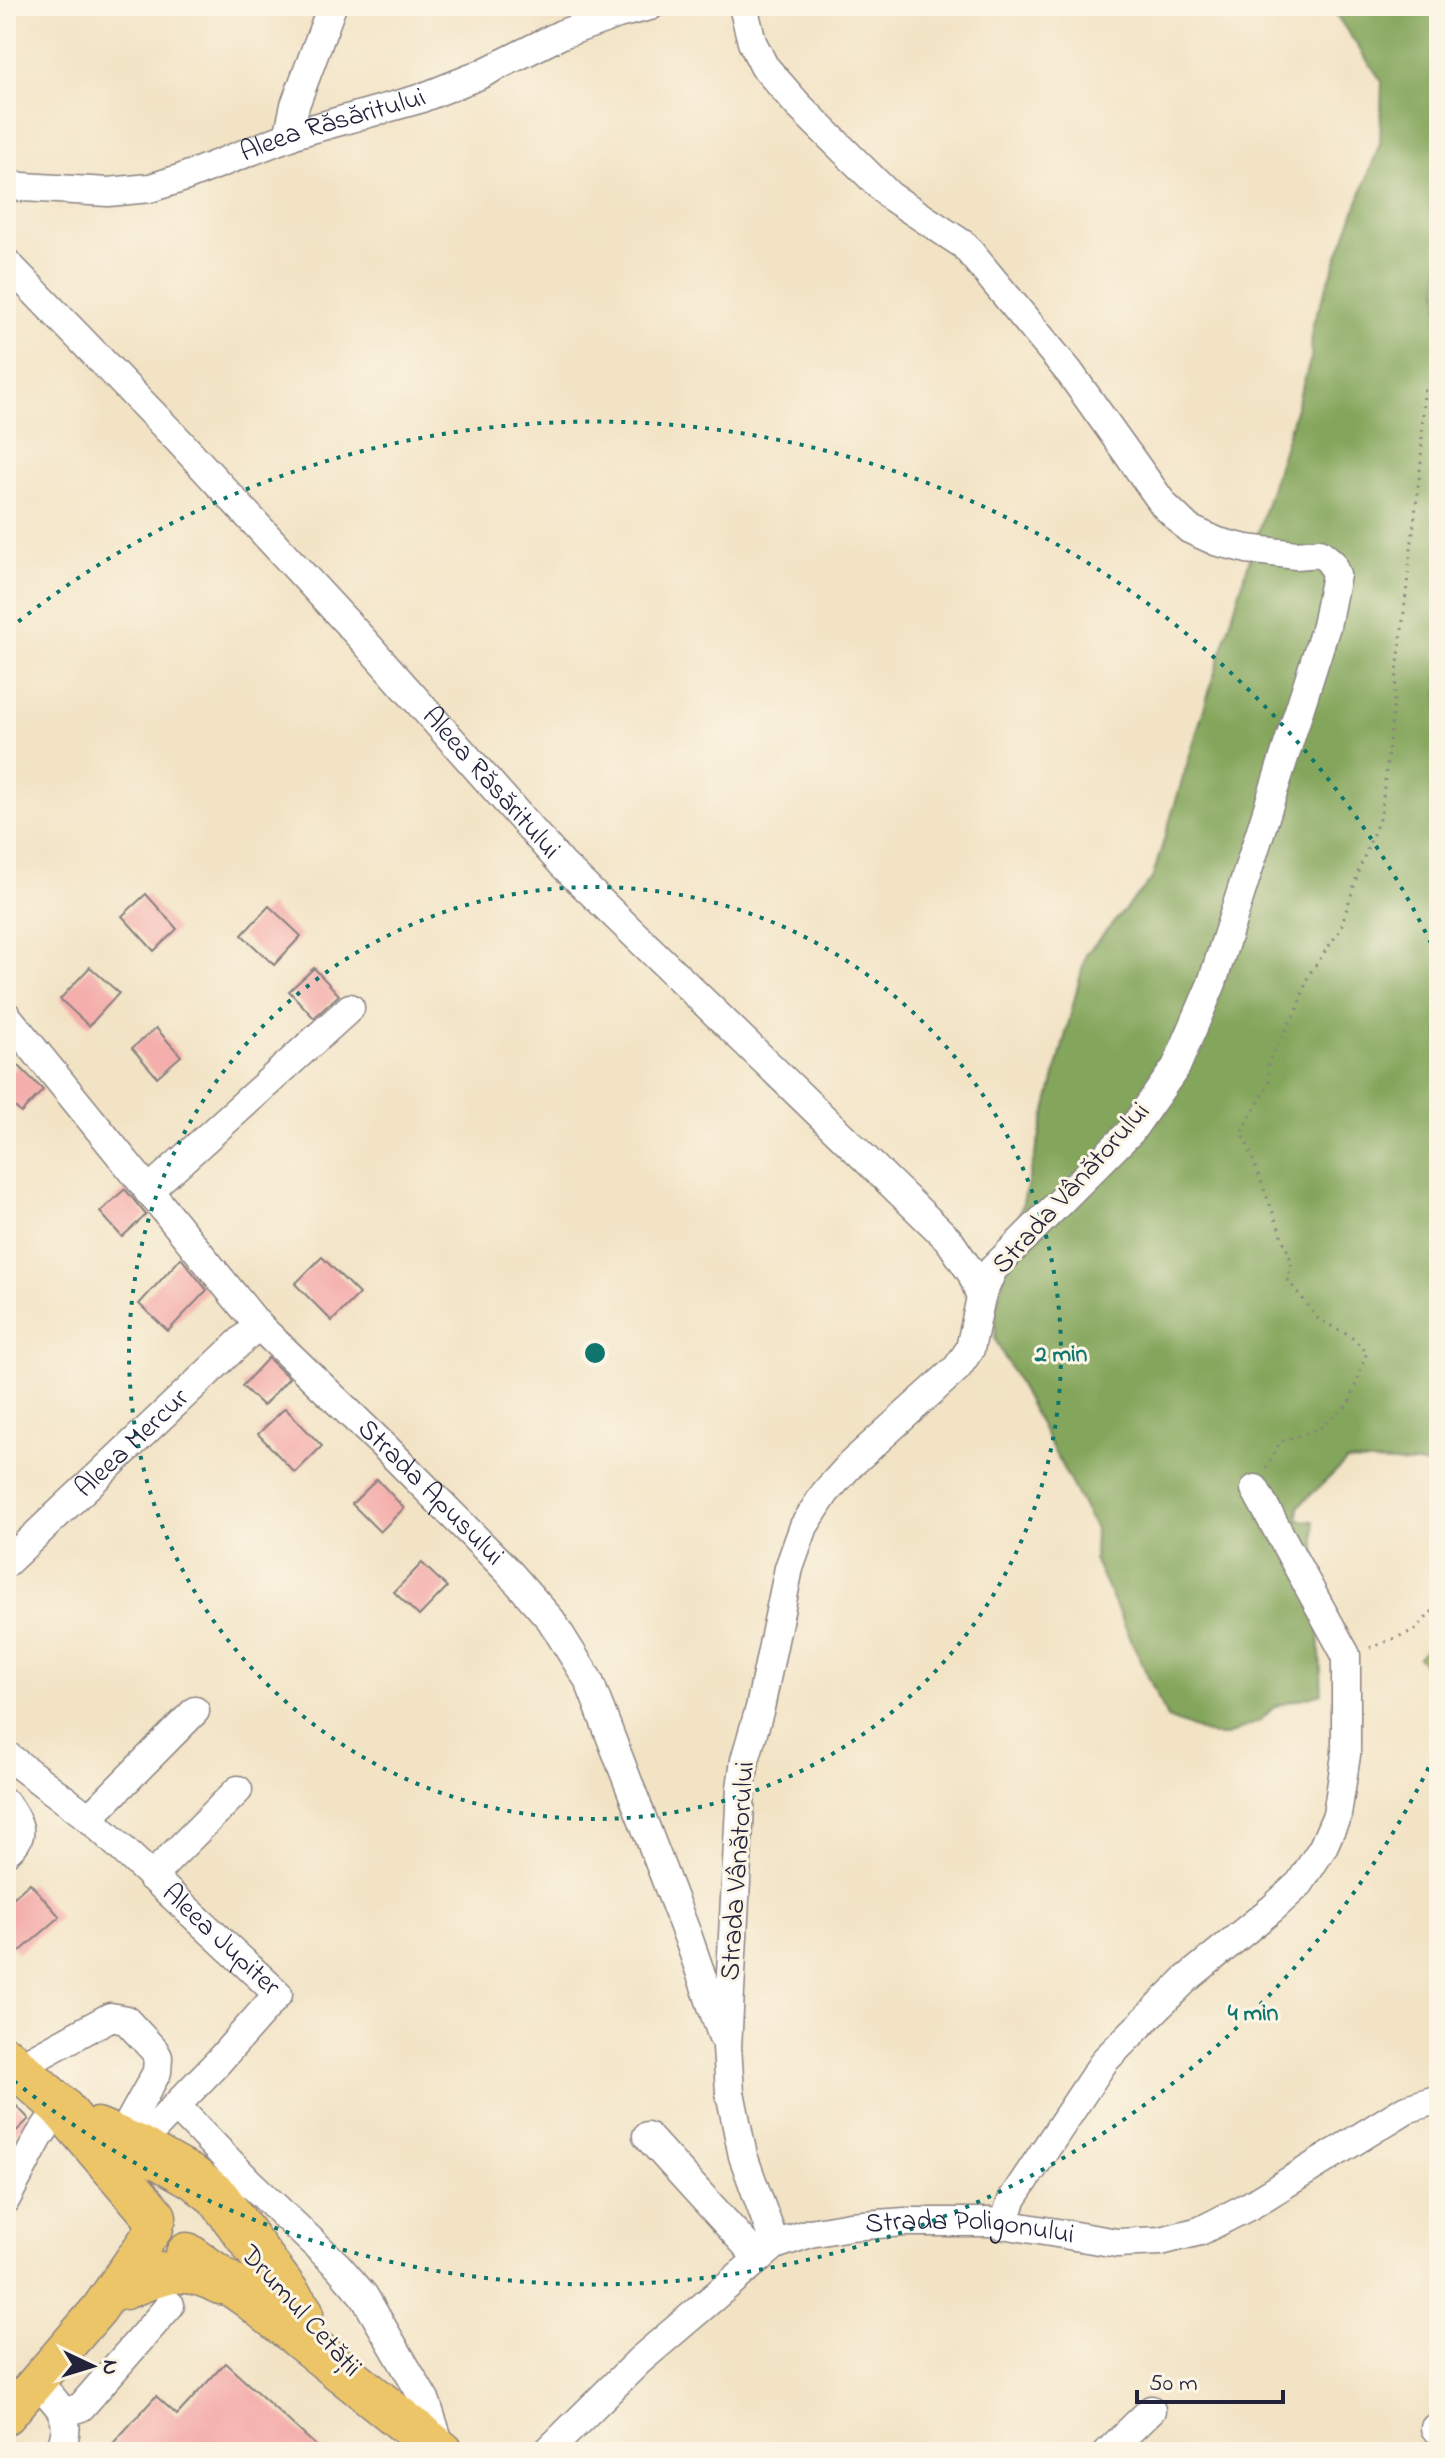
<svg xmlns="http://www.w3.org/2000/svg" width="1445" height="2458" font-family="'Indie Flower',sans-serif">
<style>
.green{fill:#a5bf66;stroke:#647050;stroke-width:2}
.forest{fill:#84a65b;stroke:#53644b;stroke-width:2}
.building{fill:#f4aeac}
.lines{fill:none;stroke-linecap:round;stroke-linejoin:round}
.minor-casing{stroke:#8a8280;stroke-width:31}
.major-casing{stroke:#8a8280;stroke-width:39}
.highway-casing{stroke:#8a8280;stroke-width:45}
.path{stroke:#8a8280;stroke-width:3;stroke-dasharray:2 6;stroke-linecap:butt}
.minor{stroke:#fff;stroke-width:28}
.major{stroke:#edc569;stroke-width:36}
.highway{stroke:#edc569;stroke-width:42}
.ring{fill:none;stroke:#0f766e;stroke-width:4;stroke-dasharray:4 8}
.labels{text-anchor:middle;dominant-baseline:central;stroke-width:6;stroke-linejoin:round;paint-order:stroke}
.street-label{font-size:28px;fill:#22223b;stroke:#fcf5e5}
.centre{fill:#0f766e;stroke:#fcf5e5;stroke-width:4}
.ring-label{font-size:24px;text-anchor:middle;font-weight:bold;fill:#0f766e;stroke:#fcf5e5;stroke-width:6;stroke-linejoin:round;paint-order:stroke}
</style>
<rect width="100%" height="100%" fill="#fcf5e5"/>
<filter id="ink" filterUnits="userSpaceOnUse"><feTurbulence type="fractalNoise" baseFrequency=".0125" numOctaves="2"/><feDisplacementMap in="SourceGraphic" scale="16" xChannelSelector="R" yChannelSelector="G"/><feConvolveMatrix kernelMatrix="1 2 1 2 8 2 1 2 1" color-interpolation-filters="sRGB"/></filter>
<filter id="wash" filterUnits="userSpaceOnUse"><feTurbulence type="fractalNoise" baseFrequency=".006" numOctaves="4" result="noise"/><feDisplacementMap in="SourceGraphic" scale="32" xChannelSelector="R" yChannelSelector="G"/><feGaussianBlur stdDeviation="1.8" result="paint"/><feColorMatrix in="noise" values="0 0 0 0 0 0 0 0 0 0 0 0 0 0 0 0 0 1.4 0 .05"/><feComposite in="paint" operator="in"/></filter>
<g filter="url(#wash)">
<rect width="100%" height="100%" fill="#f2e3c5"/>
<path class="green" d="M1439,1636V1678L1418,1657Z"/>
<path class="forest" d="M1330,6H1439V1465L1347,1461L1299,1506L1298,1520L1314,1521L1322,1693L1275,1706L1260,1721L1227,1736H1213L1167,1718L1094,1559L1095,1529L995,1339L996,1308L1086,954L1152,879L1311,358L1312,326L1380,143L1382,82Z"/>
<g id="blocks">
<g class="building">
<path d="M146,894L177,929L154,951L122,916Z"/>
<path d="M269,906L301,936L274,965L242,935Z"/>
<path d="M90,967L119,993L89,1026L60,999Z"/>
<path d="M314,968L339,995L314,1018L289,991Z"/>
<path d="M156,1028L181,1056L157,1077L132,1048Z"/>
<path d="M18,1065L43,1090L21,1113L6,1098V1078Z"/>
<path d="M125,1189L146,1215L122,1237L100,1212Z"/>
<path d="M322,1257L359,1294L332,1321L295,1284Z"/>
<path d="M181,1258L207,1290L168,1331L139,1304Z"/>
<path d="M268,1358L289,1378L263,1406L242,1386Z"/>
<path d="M285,1408L322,1446L295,1473L258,1434Z"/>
<path d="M377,1479L404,1508L380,1532L352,1504Z"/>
<path d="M422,1563L447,1587L419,1616L394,1592Z"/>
<path d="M30,1883L60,1917L18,1953L6,1939V1904Z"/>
<path d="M6,2095L29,2119L6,2141Z"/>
<path d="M225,2363L323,2452H105L156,2396L177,2415Z"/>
</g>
</g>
</g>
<g filter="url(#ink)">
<use href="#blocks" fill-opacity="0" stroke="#8a8280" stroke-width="2"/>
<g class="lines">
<defs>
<g id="minor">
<path d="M743,6L752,42L764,66L798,105L890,196L964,245L1070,373L1164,505L1189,529L1218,542L1247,549L1296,555L1320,553L1331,562L1336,575L1326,626L1212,983L1176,1067L1131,1131L993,1269L981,1297L970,1349L957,1368L851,1464L825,1493L804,1526L789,1568L760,1708L745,1760L741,1788L727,2047L730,2092L743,2156L775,2245"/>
<path d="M288,137L295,105L332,6"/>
<path id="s1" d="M6,186L108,192L150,188L182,178L297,133L419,99L477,76L562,34L618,14L650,6"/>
<path id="s2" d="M6,262L179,441L364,641L562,864L949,1240L972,1274L981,1297"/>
<path id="s3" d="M6,1015L258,1325L387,1449L507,1570L551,1620L589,1681L688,1937L722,2035"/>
<path d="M148,1191L350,1008"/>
<path id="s4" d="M6,1563L258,1325"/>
<path id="s5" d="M6,1755L89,1818L278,1994L217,2063L137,2146"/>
<path d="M6,1804C19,1825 28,1834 6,1852"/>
<path d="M89,1818L195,1711"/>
<path d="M151,1877L238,1790"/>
<path d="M17,2068L110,2017L126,2020L154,2050L158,2057L157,2072L120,2139"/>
<path d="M177,2107L249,2182L338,2266L364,2296L426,2402L442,2451"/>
<path d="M647,2136L759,2259"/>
<path d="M6,2199L39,2137L60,2106"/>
<path d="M1003,2225L1013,2198L1105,2060L1185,1980L1273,1908L1300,1883L1323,1847L1337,1815L1346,1755V1655L1255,1489"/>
<path d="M37,2383C60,2405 75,2419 59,2452"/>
<path d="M64,2413L81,2407L170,2305"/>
<path d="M1435,2428L1439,2425"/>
<path id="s6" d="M547,2452L640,2360L775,2245L810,2233L850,2226L905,2222H990L1117,2243L1161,2241L1200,2231L1251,2205L1406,2109L1439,2099"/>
<path d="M1108,2452L1151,2410"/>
</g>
<path id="major" d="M6,2417L99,2309L155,2228"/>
<g id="highway">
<path d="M6,2058L60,2106L155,2217"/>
<path d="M97,2129L137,2146L194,2178L217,2196L302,2312"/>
<path d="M187,2254L250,2298L442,2452"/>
<path d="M125,2288C161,2273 183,2263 220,2283"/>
</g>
</defs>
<use href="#minor" class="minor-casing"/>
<use href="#major" class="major-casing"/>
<use href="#highway" class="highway-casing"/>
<g class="path">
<path d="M1266,1468L1280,1442L1320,1428L1349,1404L1367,1352L1350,1336L1318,1319L1288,1280L1292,1263L1242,1131L1269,1084L1268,1062L1298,1008L1308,976L1340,930L1360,867L1381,814L1421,462L1424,391L1439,366"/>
<path d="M1370,1648L1415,1630L1439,1604"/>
</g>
<use href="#minor" class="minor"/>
<use href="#major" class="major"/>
<use href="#highway" class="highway"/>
</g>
</g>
<g class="ring">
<circle cx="595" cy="1353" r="466"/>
<path d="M1439 1746A931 931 0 0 1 9 2077M9 629A931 931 0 0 1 1439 960"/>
</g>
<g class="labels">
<g class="street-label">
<text stroke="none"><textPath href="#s1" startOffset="338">Aleea Răsăritului</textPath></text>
<text stroke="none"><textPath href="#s2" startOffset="712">Aleea Răsăritului</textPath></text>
<text transform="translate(1072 1189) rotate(-48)">Strada Vânătorului</text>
<text stroke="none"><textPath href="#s4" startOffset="174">Aleea Mercur</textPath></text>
<text stroke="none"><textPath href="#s3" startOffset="640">Strada Apusului</textPath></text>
<text transform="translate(739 1871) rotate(-86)">Strada Vânătorului</text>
<text stroke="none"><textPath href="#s5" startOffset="284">Aleea Jupiter</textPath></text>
<text stroke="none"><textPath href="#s6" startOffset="506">Strada Poligonului</textPath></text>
<text transform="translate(300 2312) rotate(48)">Drumul Cetății</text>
</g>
</g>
<circle cx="595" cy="1353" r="12" class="centre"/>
<g class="ring-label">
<text x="1061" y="1361">2 min</text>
<text x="1253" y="2020">4 min</text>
</g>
<rect width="1445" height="2458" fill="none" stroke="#fcf5e5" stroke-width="32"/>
<g transform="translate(92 2366) rotate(94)" stroke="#fcf5e5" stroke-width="6" paint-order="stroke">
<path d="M0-6L14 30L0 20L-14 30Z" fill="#22223b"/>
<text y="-12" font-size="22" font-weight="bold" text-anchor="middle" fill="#22223b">N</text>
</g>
<path d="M1137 2390v12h146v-12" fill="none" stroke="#22223b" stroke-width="4"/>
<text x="1149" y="2390" font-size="24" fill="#22223b" stroke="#fcf5e5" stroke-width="6" paint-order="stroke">50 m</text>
</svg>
